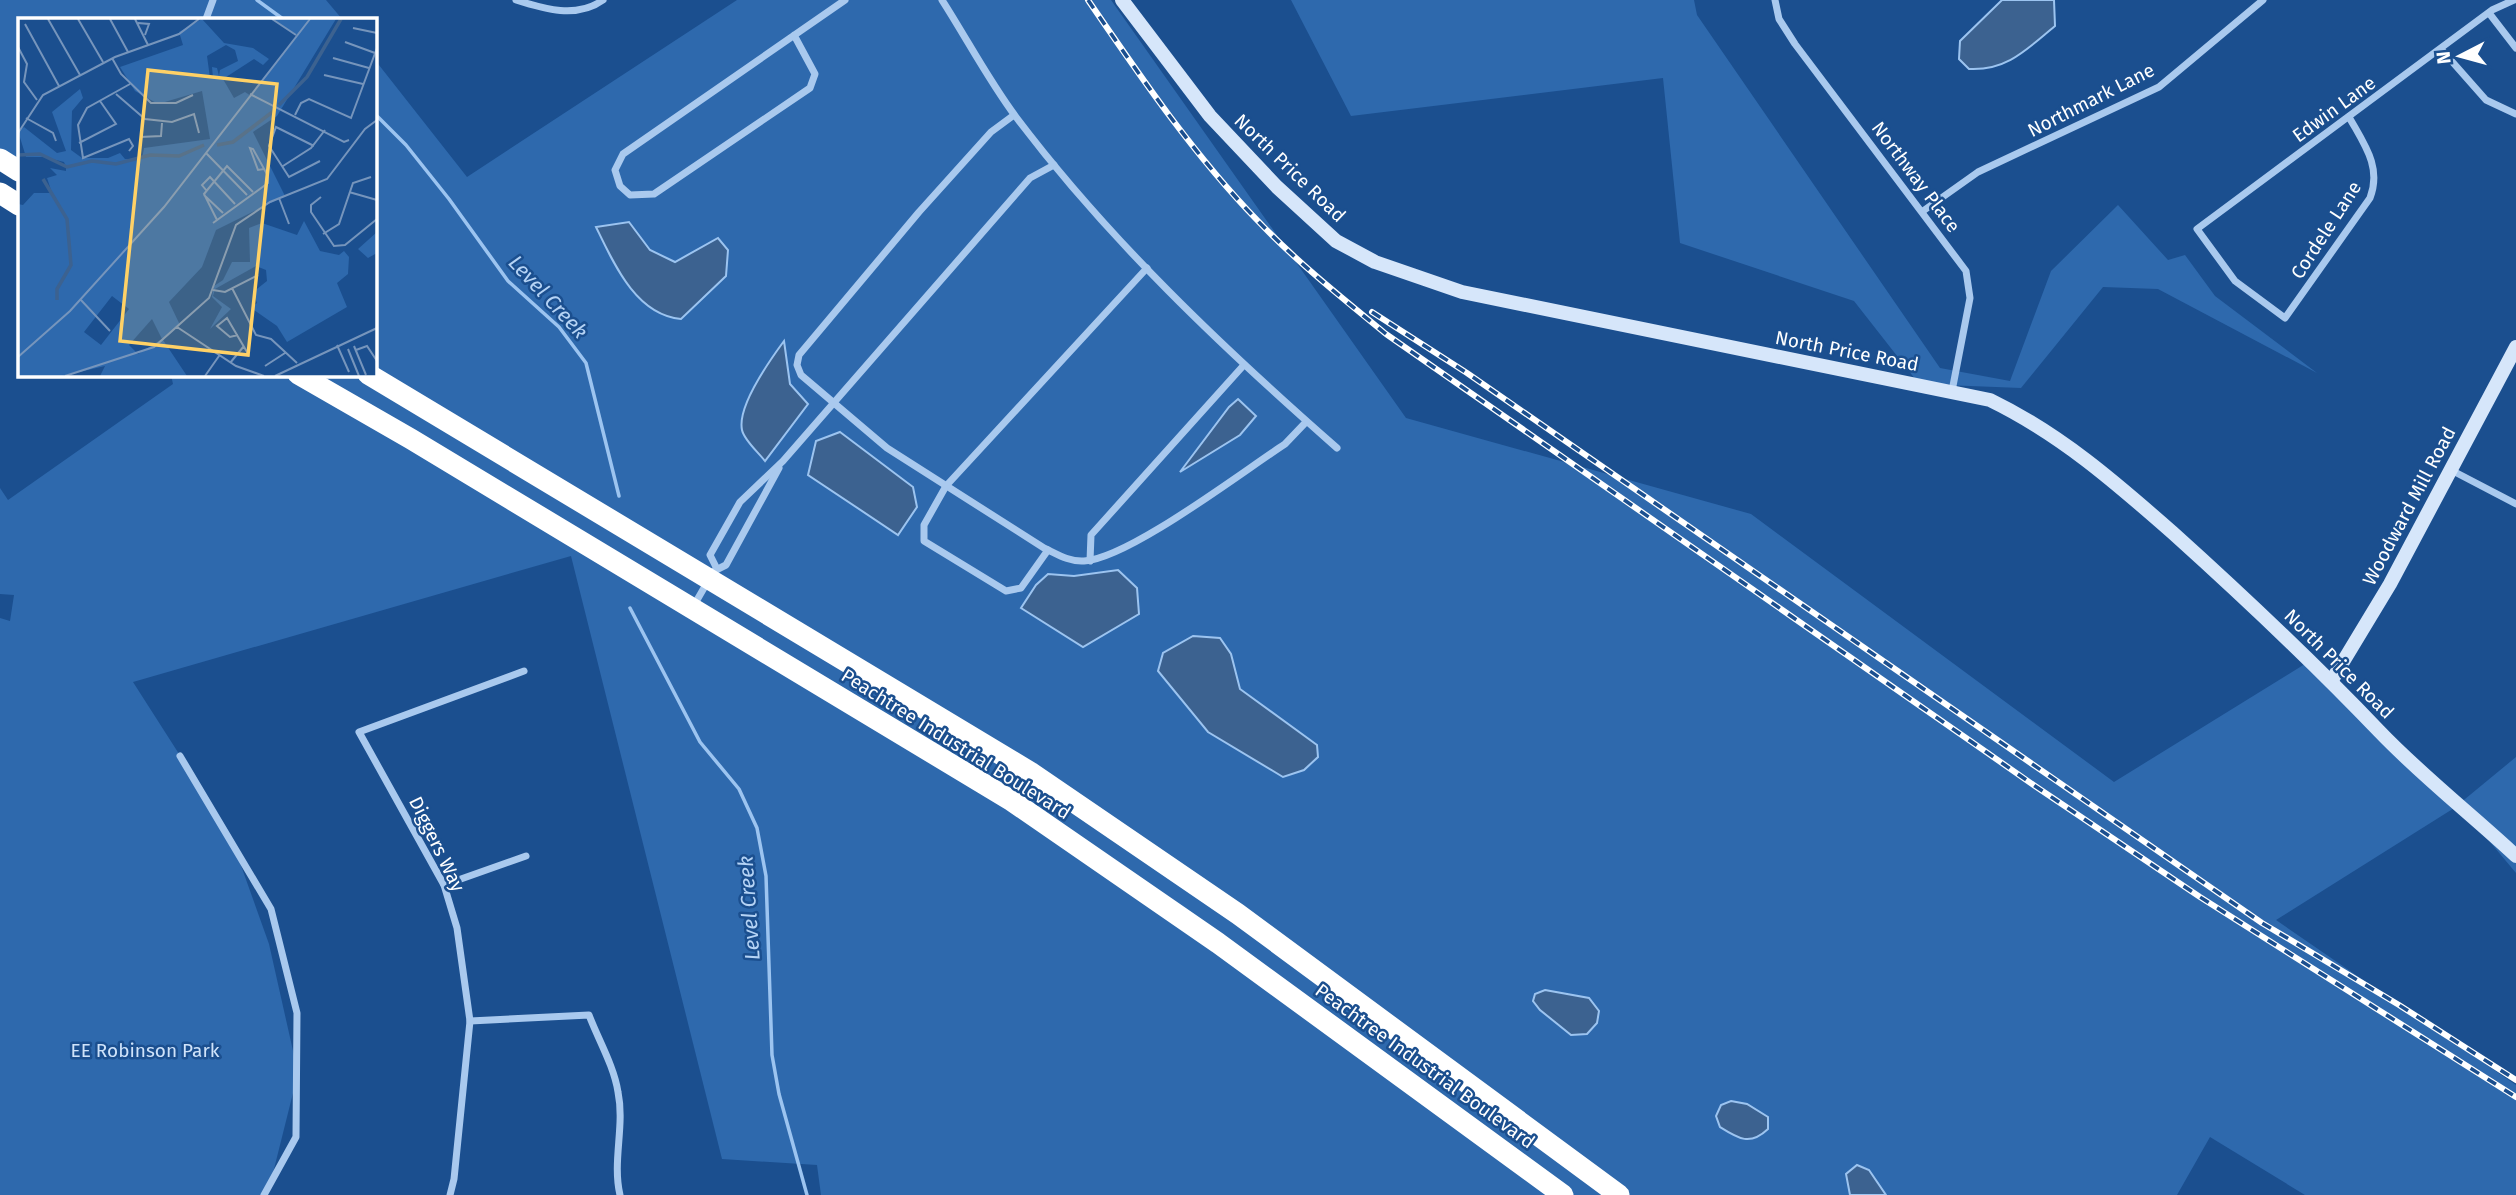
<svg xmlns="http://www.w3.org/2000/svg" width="2516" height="1195" font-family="'Fira Sans',sans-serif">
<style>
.green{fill:#2e69ad}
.water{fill:#3c6290;stroke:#9cc4f0;stroke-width:2}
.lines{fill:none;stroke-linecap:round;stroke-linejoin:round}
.stream{stroke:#9cc4f0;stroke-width:3.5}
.street{stroke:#a9c9ee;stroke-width:7}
.secondary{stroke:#d6e6fa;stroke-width:14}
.highway{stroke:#fff;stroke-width:21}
.rail-casing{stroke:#fff;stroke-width:6}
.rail{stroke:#1b4f8f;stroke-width:3.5;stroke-dasharray:10;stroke-linecap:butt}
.labels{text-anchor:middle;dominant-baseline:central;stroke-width:5;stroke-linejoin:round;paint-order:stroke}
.street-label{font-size:19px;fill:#fff;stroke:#1b4f8f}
.park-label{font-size:19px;fill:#cfe3fa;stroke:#1b4f8f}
.water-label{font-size:21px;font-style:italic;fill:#b5d3f5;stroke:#1b4f8f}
.inset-river{fill:none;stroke:#3c6290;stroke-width:3.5}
.inset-road{fill:none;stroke:#7695bc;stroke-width:2}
.view{fill:#ffd166;fill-opacity:0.15;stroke:#ffd166;stroke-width:3.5}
.inset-edge{fill:none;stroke:#fff;stroke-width:3.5}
</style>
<rect width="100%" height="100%" fill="#1b4f8f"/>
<g class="green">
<path d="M0,0H326L342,19H19V159L0,149Z"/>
<path d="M737,0H1111L1406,418L1751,514L2114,782L2313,659L2459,804L2516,757V873L2459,805L2276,920L2516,1085V1195H2305L2210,1137L2177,1195H821L817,1165L722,1159L571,556L133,682L229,832L269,944L298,1073L272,1177L262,1195H0V618L10,621L14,595L0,594V488L8,500L173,384L171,375L374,374L375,60L467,177Z"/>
<path d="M1291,0H1694L1697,15L1940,368L2010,381L2051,271L2118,205L2168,260L2185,255L2215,296L2317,373L2158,289L2103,287L2021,388L1919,384L1854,301L1680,243L1663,78L1351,116Z"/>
</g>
<g class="water">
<path d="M2002,0H2054L2055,26C2027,49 2007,71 1969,69L1959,59L1960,41Z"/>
<path d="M629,222L650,250L675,262L718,238L728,250L726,276L681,319C636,315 614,264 596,227Z"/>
<path d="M784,341L790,384L808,404L765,461C758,452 744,440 742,430C737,406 770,360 784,341Z"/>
<path d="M1238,399L1256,416L1240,435L1180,472L1229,407Z"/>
<path d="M840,432L913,487L917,507L898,535L808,475L816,441Z"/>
<path d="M1118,570L1137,588L1139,614L1083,647L1021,608L1036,585L1048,574L1074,576Z"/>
<path d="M1193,636L1220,638L1231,654L1240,689L1317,745L1318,757L1304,770L1283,777L1208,732L1158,671L1163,653Z"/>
<path d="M1545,990L1589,998L1599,1011L1597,1023L1587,1034L1571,1035L1540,1010L1533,1001L1535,994Z"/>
<path d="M1731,1101L1747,1104L1768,1117V1129C1750,1146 1739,1139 1720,1127L1716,1116L1721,1105Z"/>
<path d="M1857,1165L1869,1170L1886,1195H1850L1846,1174Z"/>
</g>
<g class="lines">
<g class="stream">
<path d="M257,0L283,19"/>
<path d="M374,113L406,145L449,199L508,281L559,327L586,363L619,496"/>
<path d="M630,608L700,742L739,789L757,828L766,876L772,1055L779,1094L807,1195"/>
</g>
<g class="street">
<path d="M516,0C544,9 577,19 603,0"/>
<path d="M942,0C967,39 989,81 1016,117C1109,240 1222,347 1337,448"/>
<path d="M1775,0L1779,19L1795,44L1966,271L1970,298L1952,391"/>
<path d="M2489,13L2516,48"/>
<path d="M206,19L213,0"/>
<path d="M794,35L815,74L810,88L654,194L630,195L620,186L615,170L623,154L845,0"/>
<path d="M2441,49L2486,100L2516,114"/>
<path d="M1014,115L991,132L919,212L799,355L797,365L801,375L887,448L1044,548C1057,554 1069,562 1084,561C1128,559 1242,472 1285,444L1306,422"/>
<path d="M2349,117C2364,144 2382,167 2370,198L2285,318L2235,281L2197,229L2492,10L2514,0"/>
<path d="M1923,211L1978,172L2159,87L2263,0"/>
<path d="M2451,470L2516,504"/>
<path d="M1048,550L1021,588L1006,591L924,541V525L946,486L1147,268"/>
<path d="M1090,561L1091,535L1243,366"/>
<path d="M716,567L710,555L740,502L783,461L1030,178L1054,165"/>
<path d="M714,571L726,565L779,468"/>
<path d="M693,607L708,581"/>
<path d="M180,756L271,909L297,1013L296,1137L264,1195"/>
<path d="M444,885L526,856"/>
<path d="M470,1021L589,1015C598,1039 614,1066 618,1092C625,1126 612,1161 620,1195"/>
<path d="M450,1195L454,1179L470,1021L457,928L444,885L359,732L524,671"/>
</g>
<g class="secondary">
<path d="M1122,0L1210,116L1277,187L1336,241L1375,262L1462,292L1990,400C2060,434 2115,482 2173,533C2244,597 2313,662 2379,731C2422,776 2471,814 2516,856"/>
<path d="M2332,680L2390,584L2516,347"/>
</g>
<g class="highway">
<path d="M0,159L19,171"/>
<path d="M0,193L19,205"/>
<path d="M298,374L411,439L1012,801L1218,943L1563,1195"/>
<path d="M368,374L1030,772L1238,914L1619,1195"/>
</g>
<defs>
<g id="rail">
<path d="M1088,0C1140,76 1193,154 1258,221C1297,262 1342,298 1386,334L2035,786L2200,897L2516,1097"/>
<path d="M1372,312L1467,373L2262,923L2399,1005L2516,1080"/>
</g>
</defs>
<use href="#rail" class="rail-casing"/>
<use href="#rail" class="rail"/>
</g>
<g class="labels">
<g class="street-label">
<text transform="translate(2091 100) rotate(-27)">Northmark Lane</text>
<text transform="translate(2334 109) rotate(-36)">Edwin Lane</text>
<text transform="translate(1290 168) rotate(44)">North Price Road</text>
<text transform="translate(1916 177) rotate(53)">Northway Place</text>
<text transform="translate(2326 230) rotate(-57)">Cordele Lane</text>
<text transform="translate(1847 351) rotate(11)">North Price Road</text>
<text transform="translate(2409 506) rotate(-62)">Woodward Mill Road</text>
<text transform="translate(2339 664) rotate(45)">North Price Road</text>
<text transform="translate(956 744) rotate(32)">Peachtree Industrial Boulevard</text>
<text transform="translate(437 844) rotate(64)">Diggers Way</text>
<text transform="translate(1425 1066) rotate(36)">Peachtree Industrial Boulevard</text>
</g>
<g class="park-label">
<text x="145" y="1050">EE Robinson Park</text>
</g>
<g class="water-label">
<text transform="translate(548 297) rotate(47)">Level Creek</text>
<text transform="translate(749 908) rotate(-94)">Level Creek</text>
</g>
</g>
<g transform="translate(18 18)">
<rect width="359" height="359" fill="#1b4f8f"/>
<path d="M184,1L206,25L235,30L251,41L245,47L236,41L205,61L216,80L227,74L233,78L279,17L254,1H318L259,98L235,114L267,178L198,212L184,249L151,284L162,307L145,322L169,358H82L87,348L44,358H0V186L5,187L16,175H34L29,160L39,157L32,150L48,153V149L46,144L26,139H8L0,113L6,109L39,135L48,133L34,94L62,71L65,80L54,93L53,132L64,140H90L102,135L107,141H124L126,130L192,121L184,73L140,86L117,73L102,49L165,27L161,14ZM208,27L217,32L220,43L202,52L201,58L199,50L194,49L195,60H192L189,38ZM94,278L111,291L83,327L66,314ZM134,301L144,321L120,336L111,327ZM286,203L302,233L321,237L326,233L331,239L330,256L319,265L329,289L269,324L259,308L233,290L239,285L235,274L249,263L248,252L238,248L197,271L195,278L213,291L192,311L204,289L194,279L196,268L205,262L214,244H232L231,210L244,205L279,217ZM359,214V235L350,240L340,231Z" fill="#2e69ad" fill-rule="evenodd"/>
<path class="inset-river" d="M261,87L289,59L323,1M199,127L215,124L257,92M0,137L22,136L49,149L74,143L98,146L132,137L161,138L186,127M25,161L49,201L53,247L39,271V282"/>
<path class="inset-road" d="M30,1L62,57M60,1L85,44M92,1L110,34M117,1L130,27M254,1L278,17M120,5L131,6L127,17M7,6L41,68M335,10L359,15M327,24L357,35M0,29L9,46L6,64L19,82M94,40L103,56L133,85H158L175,77M315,40L351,50M306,57L345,66M98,76L127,101L154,104L176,96L181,115M232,76L326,124L331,122M277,97L283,85L291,81L333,100L359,30M8,100L35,115L38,123M0,115L25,77L97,39L161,16L181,1M122,119L143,118L144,105M61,125L98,106L82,83M296,128L258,109L251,128L271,159L302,143M111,133L115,128L111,121L65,140L60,107L69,90L112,66M188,135L229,177M265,148L293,130L307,112M188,172L184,167L192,159L217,186M331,174L359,182M186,177L205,195M303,179L293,187V194L316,228L327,227L359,201M261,180L271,206M199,202L186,176L209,148L235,174M195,205L250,165V158L235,131L232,130L240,152L246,151M305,216L321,206L335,165L353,159M214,270L238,317L253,321L279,345M195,272L207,274L240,257M62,281L92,313M159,309L218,348L246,358M220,317L212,319L199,308L209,300L229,334L231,338M319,327L331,354M336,328L348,357M330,331L341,358M338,332L349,328L359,343M0,339L52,293L146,189L292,1M212,345L226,328M247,348L267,335M47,358L136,329L191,280L218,207L252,184L309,161L347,111L359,102M187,358L201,338M257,358L359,310"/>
<path class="view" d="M130,52L259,66L230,337L102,323Z"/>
<rect width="359" height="359" class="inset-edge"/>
</g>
<g transform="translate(2460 56) rotate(264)" stroke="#1b4f8f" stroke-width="5" paint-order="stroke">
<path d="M0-5L12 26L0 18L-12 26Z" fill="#ffffff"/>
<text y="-10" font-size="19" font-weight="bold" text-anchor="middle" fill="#ffffff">N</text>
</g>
</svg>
